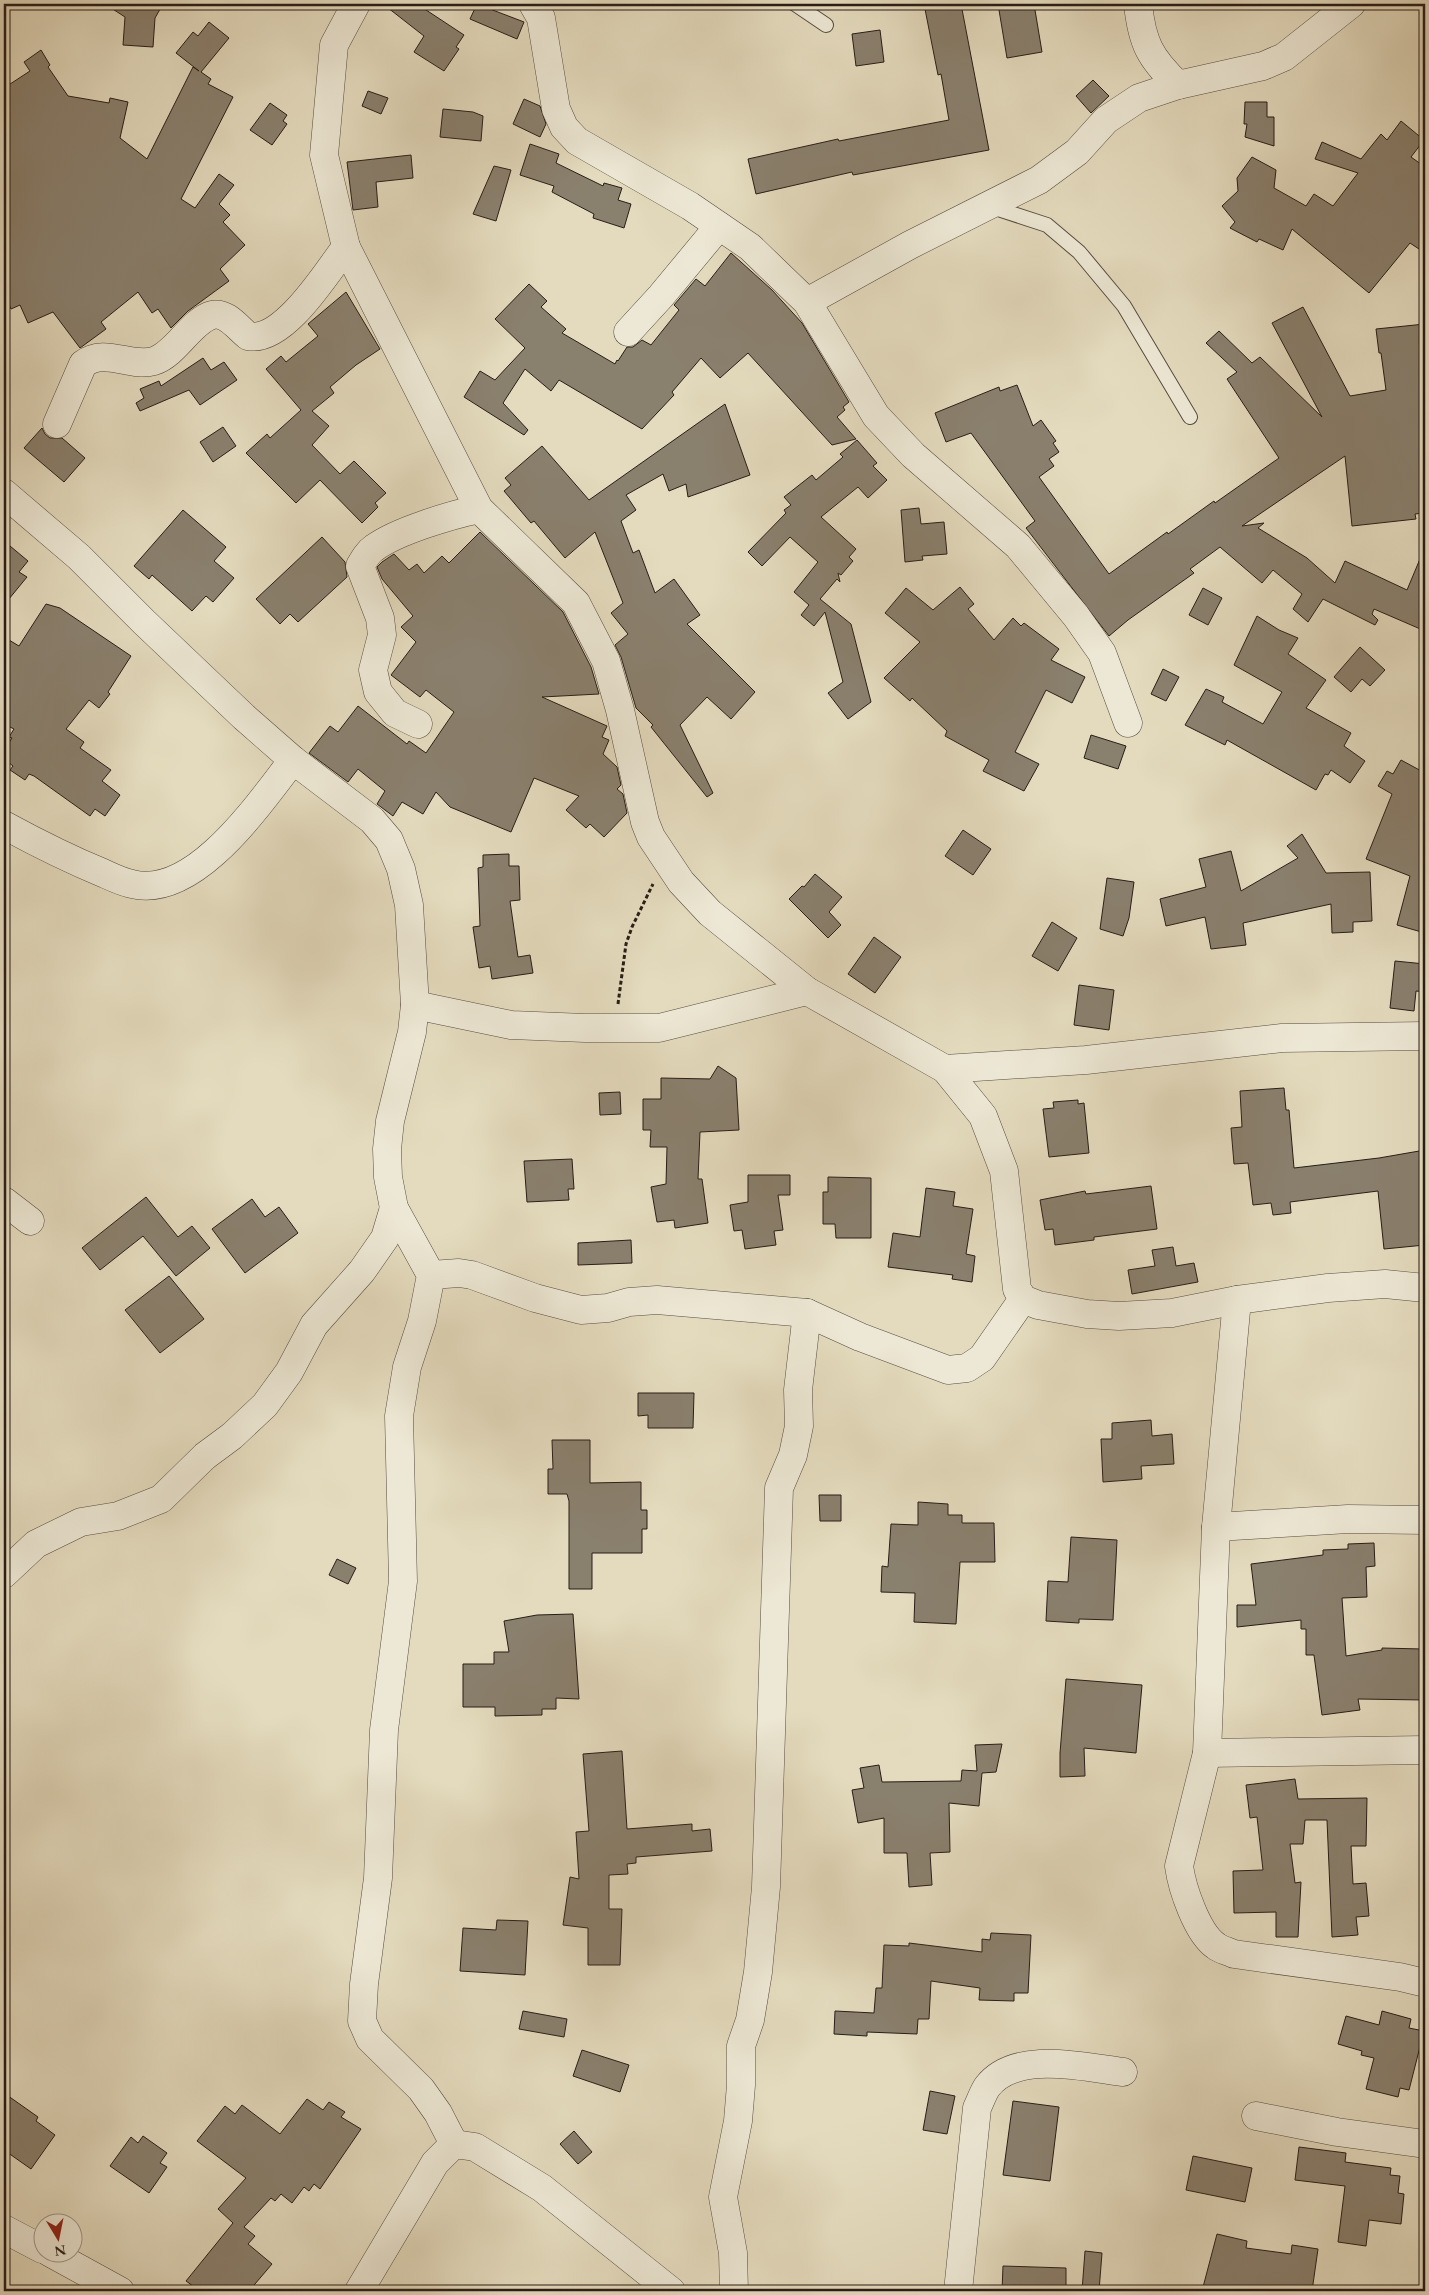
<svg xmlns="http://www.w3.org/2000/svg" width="1429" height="2295" font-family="'EB Garamond',serif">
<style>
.building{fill:#8a806e;stroke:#281d17}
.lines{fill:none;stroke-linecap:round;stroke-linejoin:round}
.lane-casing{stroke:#574c41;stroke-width:16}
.street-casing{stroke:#574c41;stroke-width:29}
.path{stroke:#281d17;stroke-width:3;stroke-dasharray:4 2.5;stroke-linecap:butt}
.lane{stroke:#ede8d5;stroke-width:14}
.street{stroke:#ede8d5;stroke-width:28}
</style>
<rect width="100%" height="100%" fill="#e4dbbe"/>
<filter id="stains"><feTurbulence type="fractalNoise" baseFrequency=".004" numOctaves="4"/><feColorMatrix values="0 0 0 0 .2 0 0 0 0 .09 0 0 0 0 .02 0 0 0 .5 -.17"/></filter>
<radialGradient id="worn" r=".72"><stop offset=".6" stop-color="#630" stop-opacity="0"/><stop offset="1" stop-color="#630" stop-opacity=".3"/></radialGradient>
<g class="building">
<path d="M105,4H163L155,18L153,47L123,45L125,17Z"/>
<path d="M383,4H417L464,35L456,47L459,49L444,71L414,52L424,36Z"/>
<path d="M477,4L524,22L517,39L470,19Z"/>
<path d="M924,4H961L989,150L853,175L852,172L756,194L748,159L838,139L839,141L949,120L941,74L938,75Z"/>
<path d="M998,4H1034L1042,52L1007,58Z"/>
<path d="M209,22L229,38L201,72L211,79L208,84L233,97L181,199L195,208L219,174L234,185L219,204L230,215L223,222L245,245L220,269L229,281L188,311L171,328L158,309L152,313L138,292L101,322L106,329L80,348L53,312L28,323L20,305L11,309L4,294V88L30,71L24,62L41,50L50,65L48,67L68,96L109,103L110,98L128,102L120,138L147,159L193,67L199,71L176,53L193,32L198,36Z"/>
<path d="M880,30L884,62L856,66L852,34Z"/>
<path d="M1093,80L1109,96L1091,113L1076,96Z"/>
<path d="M368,91L388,98L381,114L362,106Z"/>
<path d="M524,99L540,106L546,124L540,137L513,124Z"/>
<path d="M1245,102H1267V117H1274V146L1245,137L1247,124H1244Z"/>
<path d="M270,103L287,115L283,121L287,124L272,145L250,130Z"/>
<path d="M443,109L473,112L483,116L481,141L440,137Z"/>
<path d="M1401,121L1424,140L1411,157L1425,167V253L1410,243L1369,293L1292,229L1283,250L1259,239L1257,242L1230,228L1235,222L1222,206L1238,191L1237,178L1252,157L1276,170L1274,188L1306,206L1314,194L1333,206L1358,173L1315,159L1322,142L1361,159L1381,134L1387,140Z"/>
<path d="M530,144L559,154L556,163L603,186L604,183L622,188L618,200L631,204L624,228L593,218L594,214L552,192L554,186L520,175Z"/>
<path d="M411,155L413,178L376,182L378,207L353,210L347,162Z"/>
<path d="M494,166L511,170L496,221L473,214Z"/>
<path d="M731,253L772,290L802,323L849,402L843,407L845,410L837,417L856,439L832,445L748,353L720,378L701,358L672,392L674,395L642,429L559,380L551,391L525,369L503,403L528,430L524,435L464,397L480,371L495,380L525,348L495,319L529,284L547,301L541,307L566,329L562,333L615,364L617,360L618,361L627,347H633L642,340L651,345L679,310L674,305L696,279L705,286Z"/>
<path d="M346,292L380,349L356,365L330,387L334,393L312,411L329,426L312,445L340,474L354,461L386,493L375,503L378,507L362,523L320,480L296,503L246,453L267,434L270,438L301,410L266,369L281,356L286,362L318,336L308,324Z"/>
<path d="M1303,307L1350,396L1386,390L1381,353H1379L1376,329L1425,324V513L1415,514L1416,519L1352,526L1345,456L1242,526L1264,523L1258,528L1307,558L1335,583L1345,561L1407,590L1425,547V631L1374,609L1372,614L1378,620L1375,625L1323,599L1308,622L1293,609L1302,594L1273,570L1262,583L1220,547L1190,569L1194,573L1128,620L1109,636L1026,528L1035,521L971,433L946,442L935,413L999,387L1000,391L1017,385L1033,426L1041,420L1056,441L1053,443L1059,452L1049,459L1054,466L1039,477L1109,574L1167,532L1168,534L1214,501L1215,503L1279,458L1227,379L1237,372L1206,343L1219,331L1252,363L1260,357L1322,417L1272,323Z"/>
<path d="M203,358L211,370L224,362L237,380L200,405L189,390L140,411L136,403L144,398L140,389L159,381L161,386Z"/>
<path d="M725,404L750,475L688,497L686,484L669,491L663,474L626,495L636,510L621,521L633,553L639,550L655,593L674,579L700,615L687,624L755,692L731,719L707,697L680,725L713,793L707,797L651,727L653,725L636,708L621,657L615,645L628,634L611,613L623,603L595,532L565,558L534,521L531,523L504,491L511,485L505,478L542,446L589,500Z"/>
<path d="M223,427L236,446L213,462L200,442Z"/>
<path d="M42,428L45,434L50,438H62L85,458L64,482L24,448Z"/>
<path d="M857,440L877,463L873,466L887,480L868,498L858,487L821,517L856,549L849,557L853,561L841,575L838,573L840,582L837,579L820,599L851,624L871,702L848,719L828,693L843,682L825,612L814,626L801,615L809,605L794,592L818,562L790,537L762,566L748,552L786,513L784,510L791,505L784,497L812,475L816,480L843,457L840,454Z"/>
<path d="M919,508L921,524L944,522L947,554L922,556L923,560L905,562L901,510Z"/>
<path d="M183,510L226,547L214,561L234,578L213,602L206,596L192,611L152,575L149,579L134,566Z"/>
<path d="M480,532L563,612L591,667L599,694L542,697L607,726L602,737L609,740L603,754L617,767L621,785L617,789L623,794L627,813L604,837L590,824L586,828L566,810L579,796L534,778L511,832L450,807L436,792L423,814L402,802L393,816L377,804L385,791L358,769L348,782L309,753L330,726L338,732L358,706L407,744L409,741L426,753L454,712L426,690L420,697L391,675L416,642L401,627L413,616L382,579L377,567L382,562L394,554L409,570L417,564L424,573L442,556L449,563Z"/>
<path d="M322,537L345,562L347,577L298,622L290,614L280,624L256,599Z"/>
<path d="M4,541L28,561L19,572L27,577L4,605Z"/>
<path d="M960,587L974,604L968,609L994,640L1013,618L1021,626L1024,623L1059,649L1051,660L1085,677L1072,703L1046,690L1015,752L1039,764L1024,791L983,771L989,760L945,736L947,731L912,698L910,701L884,678L920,642L885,613L906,588L933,610Z"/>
<path d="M1203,588L1222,598L1208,625L1189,615Z"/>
<path d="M46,604L60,608L131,656L108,692L110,694L99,708L89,700L66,729L84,742L80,748L111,770L102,781L120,795L105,816L95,809L90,816L34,776L29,774L25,780L10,770L13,766L4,759V750L12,738L9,737L14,729L4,724V637L19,646Z"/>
<path d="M1257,616L1279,630L1298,638L1288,654L1326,680L1306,708L1351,733L1344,746L1365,761L1350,783L1331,770L1328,775L1325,774L1316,790L1227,740L1225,745L1185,725L1206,689L1224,697L1222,702L1263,724L1282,692L1234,665Z"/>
<path d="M1360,647L1385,670L1370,686L1362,679L1351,692L1334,677Z"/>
<path d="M1163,669L1179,677L1166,701L1151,694Z"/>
<path d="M1091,735L1126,746L1118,769L1084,758Z"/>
<path d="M1401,760L1425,773V933L1397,925L1410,876L1366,859L1392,794L1378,786L1387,771L1393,774Z"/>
<path d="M963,830L991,849L973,875L945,856Z"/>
<path d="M1302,834L1326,873L1370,872L1372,921L1353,922V932L1332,933L1331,904L1243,923L1246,945L1211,949L1205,917L1166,926L1160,899L1206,887L1199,859L1231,851L1241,891L1298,858L1287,846Z"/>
<path d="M509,854V866H519L520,900L510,901L518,957L530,955L533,973L492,979L490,966L479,968L473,927L480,926L478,868L483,867V855Z"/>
<path d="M815,874L842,897L829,912L841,925L828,938L789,899L802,886L804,887Z"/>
<path d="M1107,878L1134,882L1129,918L1123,936L1100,929Z"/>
<path d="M1052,922L1077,938L1058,971L1032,956Z"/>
<path d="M874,937L901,957L875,993L848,974Z"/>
<path d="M1395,961L1425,964V992L1416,991L1414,1011L1390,1008Z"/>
<path d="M1079,985L1114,990L1109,1030L1074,1025Z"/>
<path d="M718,1066L736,1078L739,1130L700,1132L698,1179H702L708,1223L675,1228L674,1220L657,1222L651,1187L666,1184L667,1147H650L651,1130H643V1099H661V1078L710,1079Z"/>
<path d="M1284,1088L1286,1110H1289L1294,1168L1379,1158L1425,1150V1245L1384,1249L1378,1191L1290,1202L1291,1213L1273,1215L1271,1203L1253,1205L1248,1163L1234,1164L1231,1128L1242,1127L1240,1091Z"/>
<path d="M620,1092L621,1114L600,1115L599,1093Z"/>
<path d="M1078,1100V1104L1084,1103L1089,1153L1049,1157L1043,1109L1054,1108L1053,1102Z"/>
<path d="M572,1159L574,1189H568L569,1200L527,1202L524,1161Z"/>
<path d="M748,1175H790V1195H778L783,1230L774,1231L776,1245L745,1249L742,1230L734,1231L730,1205L748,1202Z"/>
<path d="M828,1177L871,1178V1238H836L835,1224H823V1192H828Z"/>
<path d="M1151,1186L1157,1229L1094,1237V1240L1055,1245L1053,1229L1045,1230L1040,1200L1085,1191L1086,1194Z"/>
<path d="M926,1188L955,1192L953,1206L973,1209L966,1254L975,1256L972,1282L952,1279L953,1275L888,1267L893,1233L920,1237Z"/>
<path d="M146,1197L178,1237L192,1226L210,1248L176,1276L143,1236L100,1270L82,1248Z"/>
<path d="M252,1199L265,1217L279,1207L298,1233L245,1273L212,1229Z"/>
<path d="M631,1240L632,1263L578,1265V1243Z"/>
<path d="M1173,1247L1176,1266L1194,1263L1198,1282L1132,1294L1128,1270L1155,1266L1152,1250Z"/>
<path d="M169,1276L204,1319L160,1353L125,1310Z"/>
<path d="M638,1393H694L693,1428H648V1415L638,1416Z"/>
<path d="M1151,1420L1152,1436L1172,1434L1174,1464L1141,1466L1142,1479L1103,1482L1101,1439H1112V1423Z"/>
<path d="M552,1440H590V1483L641,1482V1510H647V1529H642V1553H592V1589H569V1501L567,1494H548V1469H553Z"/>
<path d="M819,1495H841V1521H820Z"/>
<path d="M918,1502L948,1504V1515H962V1523H994L995,1562H960L956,1624L914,1622L915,1593L881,1592L882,1566L888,1567L891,1524L918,1525Z"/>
<path d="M1071,1537L1117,1540L1113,1620L1079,1619V1623L1046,1621L1048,1581L1068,1582Z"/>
<path d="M1374,1543L1375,1566L1366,1567L1367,1597L1342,1598L1346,1656L1382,1650V1648L1422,1649V1665H1425V1700L1358,1699L1360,1710L1322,1715L1314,1655H1306V1629H1301V1620L1237,1627V1605H1256L1251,1564L1323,1555V1550L1348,1549V1544Z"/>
<path d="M337,1559L356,1568L348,1584L329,1575Z"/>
<path d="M573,1614L579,1699L556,1698V1709H542V1715L495,1716V1707H463V1664H494V1652H509L504,1621L537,1615Z"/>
<path d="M1066,1679L1142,1685L1136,1753L1084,1748L1085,1776L1060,1777V1753Z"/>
<path d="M1002,1744L996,1772L982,1773L979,1806L949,1803L950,1852L930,1853L932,1885L909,1887L907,1853H884V1818L858,1823L852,1790L864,1788L860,1768L879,1765L882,1782L961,1781L962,1770L977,1771L975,1745Z"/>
<path d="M622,1751L627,1829L692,1824V1831L710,1829L712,1851L636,1857V1863L627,1864L628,1874L609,1875V1909H622L620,1965H588V1928L563,1925L570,1877L579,1879L576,1832L589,1831L583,1754Z"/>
<path d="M1295,1779L1298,1799L1367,1798L1366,1846H1351L1353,1884L1366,1883L1369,1916L1356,1917L1358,1935L1332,1937L1327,1820H1305L1303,1844H1290L1295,1883L1301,1882L1298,1937H1276V1912L1234,1913L1233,1871L1263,1870L1257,1817L1250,1818L1246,1785Z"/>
<path d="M497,1920L528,1921L525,1975L460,1971L463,1928L496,1930Z"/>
<path d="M991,1933L1031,1935L1028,1993H1014V2001L979,2000L980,1988L931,1981L929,2019H918L917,2034L867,2032V2036L834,2034L835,2011L874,2013L876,1988H882L884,1945L909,1946V1943L982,1952V1939L990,1940Z"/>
<path d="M523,2011L567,2019L564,2037L519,2029Z"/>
<path d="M1382,2011L1411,2019L1409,2028L1424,2031L1409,2090L1400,2088L1398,2097L1366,2089L1374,2058L1361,2055L1362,2051L1338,2044L1346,2016L1379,2025Z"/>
<path d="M582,2050L629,2065L620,2092L573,2076Z"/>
<path d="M930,2091L955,2096L947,2134L923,2130Z"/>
<path d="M4,2093L38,2117L36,2121L55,2135L31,2169L4,2150Z"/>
<path d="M307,2099L323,2110L329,2102L345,2112L341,2117L361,2129L320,2189L314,2184L309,2191L304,2187L292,2203L281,2194L275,2201L271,2198L244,2227L255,2236L248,2244L272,2264L249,2291H200L186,2281L233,2223L218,2209L246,2178L197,2141L225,2106L235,2114L242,2105L280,2134Z"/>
<path d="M1013,2101L1059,2107L1050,2181L1003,2175Z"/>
<path d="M574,2131L592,2152L578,2164L560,2144Z"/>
<path d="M143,2136L167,2153L160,2163L167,2167L149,2193L110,2166L131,2137L138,2143Z"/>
<path d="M1299,2147L1346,2153L1345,2162L1391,2168L1390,2175L1400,2176L1398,2193L1404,2194L1401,2224L1369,2220L1366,2246L1338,2242L1345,2186L1295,2180Z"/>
<path d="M1193,2156L1252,2168L1245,2202L1186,2190Z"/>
<path d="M1217,2234L1247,2241L1246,2248L1291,2254L1292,2245L1318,2249L1312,2291H1202Z"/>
<path d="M1085,2251L1102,2253L1099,2291H1082Z"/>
<path d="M1003,2266L1066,2268V2291H1002Z"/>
</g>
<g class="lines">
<defs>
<g id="lane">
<path d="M795,4L826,25"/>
<path d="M989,206L1047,225L1079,252L1124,306L1190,417"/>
</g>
<g id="street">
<path d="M356,4L334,45L324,155L346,247L479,509L576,603L606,661L620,710L645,822L651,837L681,882L710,913L807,991L945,1069L983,1116L1004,1171L1017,1289L1023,1299L1038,1305L1087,1314L1119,1316L1172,1313L1237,1300L1328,1288L1385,1284L1425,1288"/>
<path d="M533,4L541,18L556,109L564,127L577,141L690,206L750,247L807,302L876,416L913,455L1018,546L1076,616L1102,653L1128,723"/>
<path d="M1138,4C1142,43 1150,58 1178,85"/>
<path d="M807,302L910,245L1039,180L1077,152L1106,120L1139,98L1178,85L1263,66L1284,57L1351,4"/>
<path d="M628,332L661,296L719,226"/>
<path d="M57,424L83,364C105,347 130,368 154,361C176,354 191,321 212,315C226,311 238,328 248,336C283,344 327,272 346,247"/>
<path d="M4,493L79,557L144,622L244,717L293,760L372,820L389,840L401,869L409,905L415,1005L412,1032L390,1121L387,1149L388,1177L394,1208L431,1275L422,1321L407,1367L399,1416L403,1581L384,1730L378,1878L364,1984L362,2021L370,2039L421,2089L438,2113L454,2144"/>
<path d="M418,724L395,713L378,692L373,670L382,635L380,618L360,566C364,559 368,552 374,548C397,531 451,515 479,509"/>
<path d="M4,825C37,843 69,859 103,873C112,877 122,882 132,884C195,900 260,802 293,760"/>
<path d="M415,1005L511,1025L585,1028H659L807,991"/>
<path d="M945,1069L1086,1060L1282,1038L1425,1036"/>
<path d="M4,1201L30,1221"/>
<path d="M431,1275L459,1273L472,1275L535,1298L581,1310L608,1308L629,1302L657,1300L807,1313L860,1337L948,1370L967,1368L982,1358L1023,1299"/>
<path d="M1237,1300L1216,1527L1207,1753L1179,1866C1182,1888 1197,1933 1216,1946C1221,1950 1228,1951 1234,1954L1400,1977L1425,1983"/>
<path d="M1216,1527L1348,1519L1425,1520"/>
<path d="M4,1574L36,1544L81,1522L118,1516L161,1499L205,1456L232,1436L265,1405L289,1372L314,1325L362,1271L385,1238L394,1208"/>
<path d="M1207,1753L1425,1750"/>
<path d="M1256,2116L1337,2132L1425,2144"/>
<path d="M4,2229L42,2249"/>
<path d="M49,2252L120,2291"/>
<path d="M359,2291L435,2163L454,2144L475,2147L542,2188L671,2291"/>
<path d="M734,2291L733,2253L723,2197L738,2121L741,2085V2046L750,2020L758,1972L766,1887L779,1488L793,1455L799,1426L798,1390L807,1313"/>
<path d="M958,2291L977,2108C980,2102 983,2093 987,2087C1015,2050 1083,2067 1123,2072"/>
</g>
</defs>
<use href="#lane" class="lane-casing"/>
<use href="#street" class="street-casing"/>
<path class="path" d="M618,1004L626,944L632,927L653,884"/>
<use href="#lane" class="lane"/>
<use href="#street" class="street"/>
</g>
<rect width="1429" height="2295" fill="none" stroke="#e4dbbe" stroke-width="20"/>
<rect x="5" y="5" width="1419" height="2285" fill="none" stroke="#281d17" stroke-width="2.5"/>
<rect x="10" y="10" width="1409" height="2275" fill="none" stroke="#281d17"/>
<g transform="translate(58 2238) rotate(170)"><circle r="24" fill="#ede8d5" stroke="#9e9789"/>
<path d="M0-4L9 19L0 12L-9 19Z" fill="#8f2418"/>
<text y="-8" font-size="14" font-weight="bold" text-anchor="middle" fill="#281d17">N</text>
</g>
<rect width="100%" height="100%" filter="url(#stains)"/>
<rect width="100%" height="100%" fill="url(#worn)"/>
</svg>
